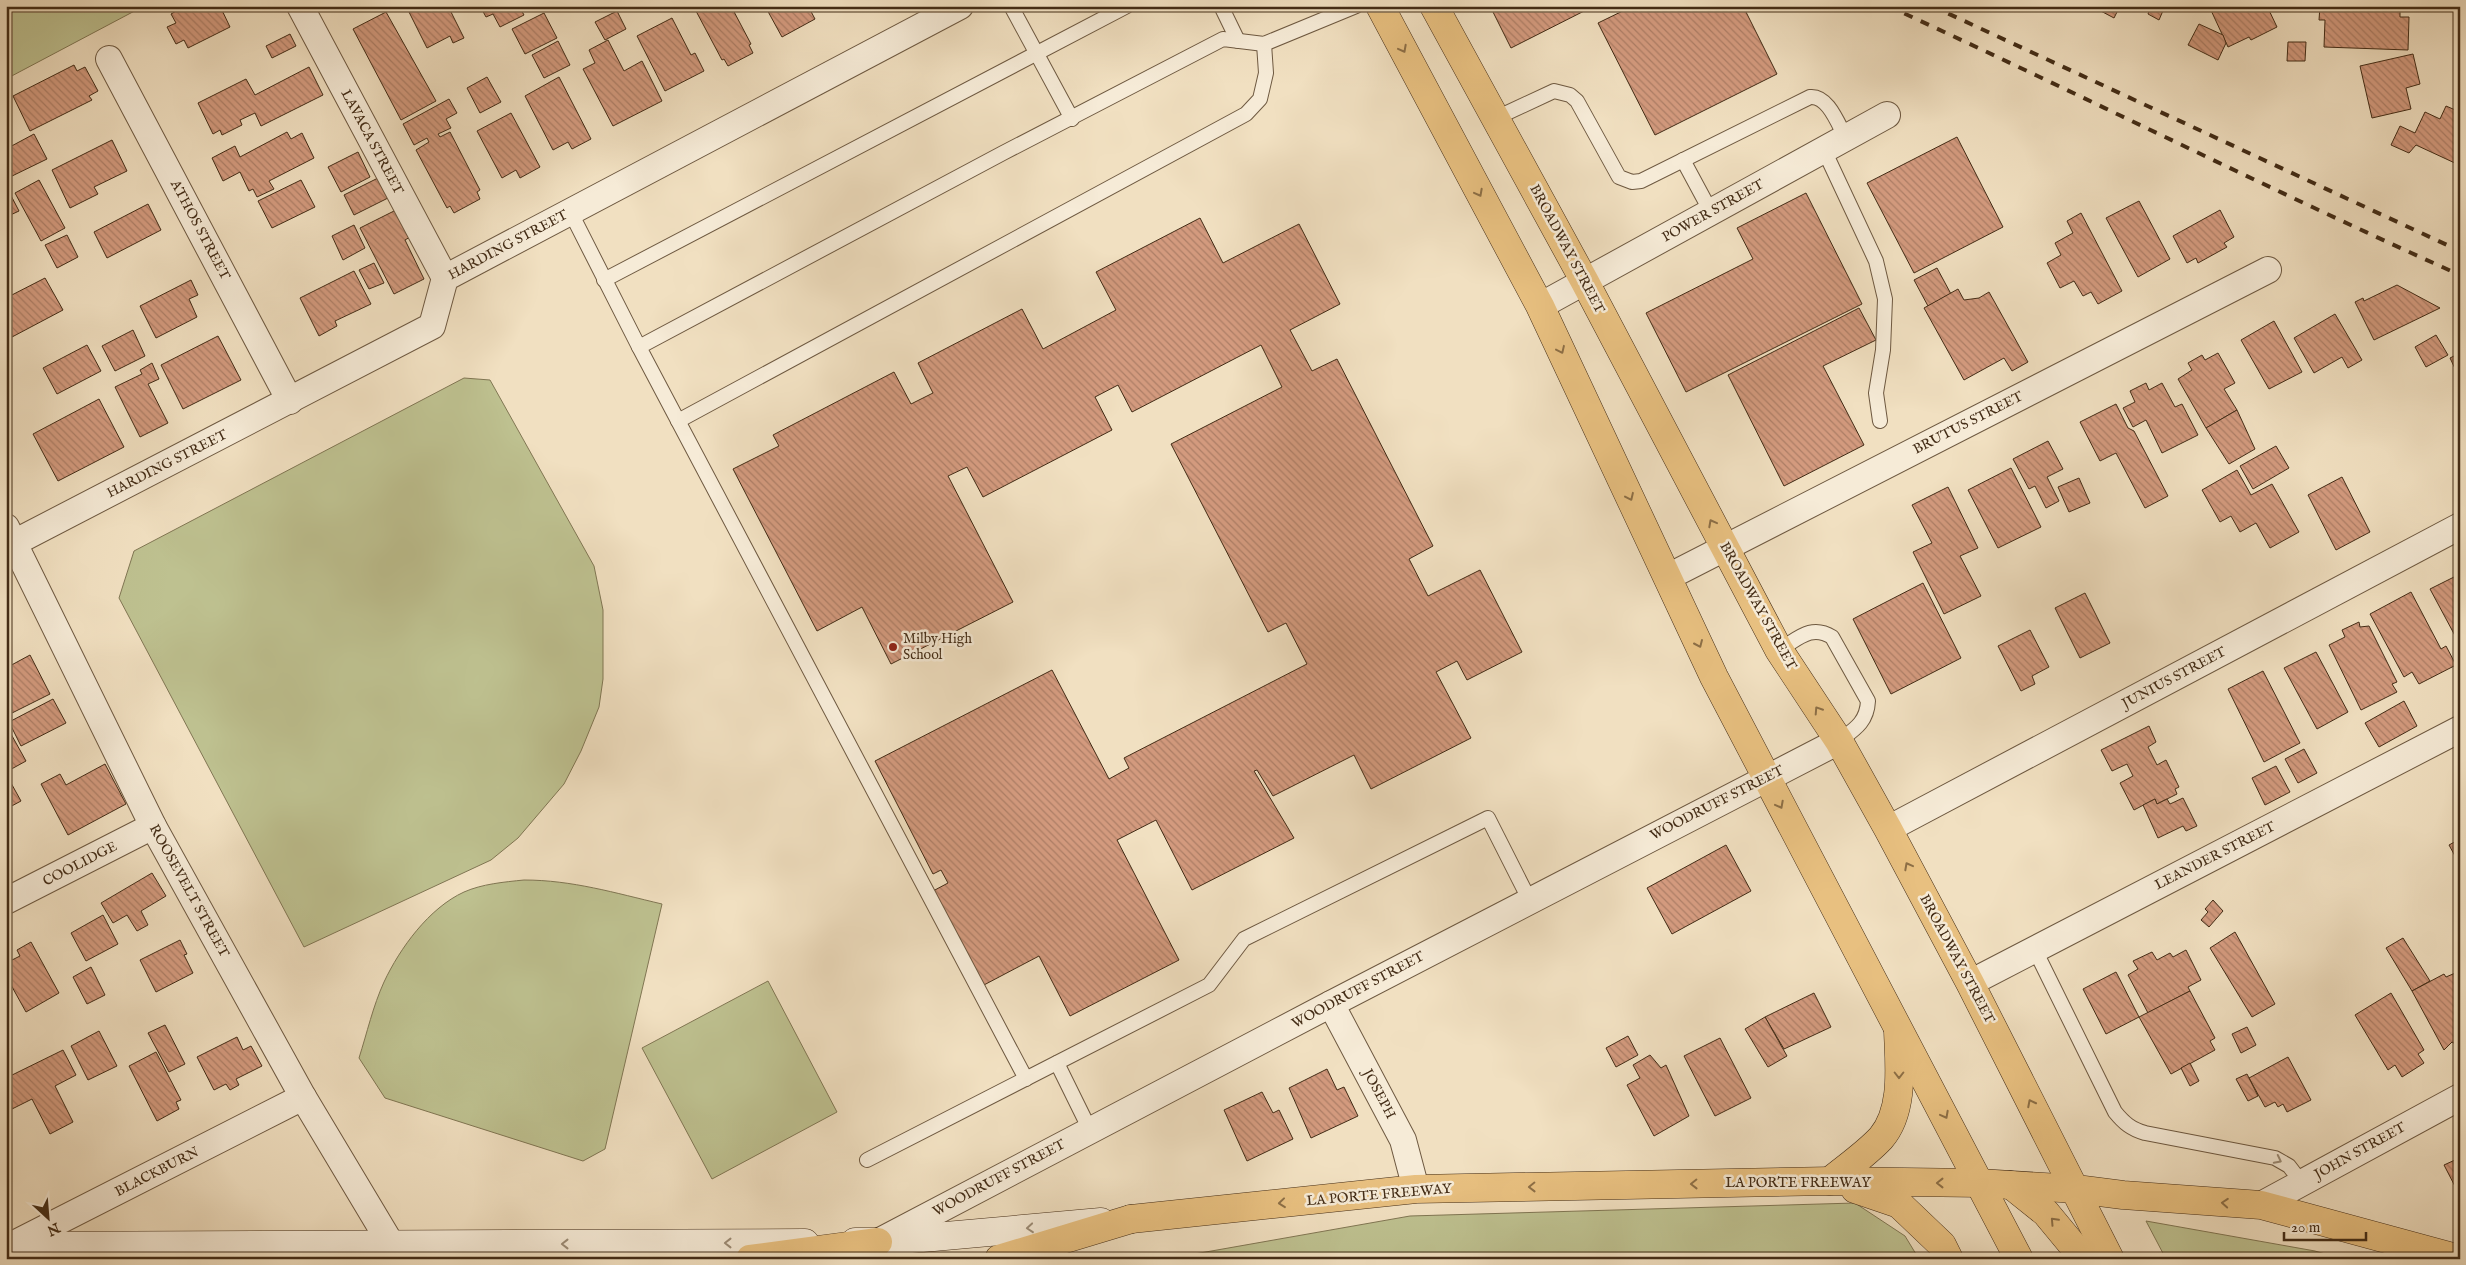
<svg xmlns="http://www.w3.org/2000/svg" width="2466" height="1265" font-family="'IM FELL English',serif">
<style>
.green{fill:#bec190;stroke:#807653}
.building{fill:url(#building-back-hatch);stroke:#432c16}
.lines{fill:none;stroke-linecap:round;stroke-linejoin:round}
.service-casing{stroke:#6e5941;stroke-width:16}
.minor-casing{stroke:#6e5941;stroke-width:28}
.secondary-casing{stroke:#432c16;stroke-width:29}
.primary-casing{stroke:#432c16;stroke-width:29}
.motorway-casing{stroke:#432c16;stroke-width:29}
.service{stroke:#f6ebd7;stroke-width:14}
.minor{stroke:#f6ebd7;stroke-width:26}
.secondary{stroke:#f6ebd7;stroke-width:28}
.primary{stroke:#e8c080;stroke-width:28}
.motorway{stroke:#e8c080;stroke-width:28}
.rail{stroke:#432c16;stroke-width:4;stroke-dasharray:9 9;stroke-linecap:butt}
.oneway{stroke:#8d6f46}
.oneway2{stroke:#9c8c76}
.poi-dot{fill:#8f2418;stroke:#f6ebd7;stroke-width:2}
.labels{text-anchor:middle;dominant-baseline:central;stroke-width:5;stroke-linejoin:round;paint-order:stroke}
.street-label{font-size:14px;fill:#432c16;stroke:#f6ebd7}
.poi-label{font-size:14px;fill:#432c16;stroke:#f6ebd7;text-anchor:start}
</style>
<defs>
<pattern id="building-back-hatch" width="6" height="6" patternUnits="userSpaceOnUse" patternTransform="scale(1.25)"><rect width="6" height="6" fill="#d39a7e"/><path d="M-1 5l2 2M0 0l6 6M5-1l2 2" fill="none" stroke="#ad7e66"/></pattern>
</defs>
<rect width="100%" height="100%" fill="#f1e0c1"/>
<filter id="stains"><feTurbulence type="fractalNoise" baseFrequency=".004" numOctaves="4"/><feColorMatrix values="0 0 0 0 .2 0 0 0 0 .09 0 0 0 0 .02 0 0 0 .5 -.17"/></filter>
<radialGradient id="worn" r=".72"><stop offset=".6" stop-color="#630" stop-opacity="0"/><stop offset="1" stop-color="#630" stop-opacity=".3"/></radialGradient>
<g class="green">
<path d="M6,6H144L6,79Z"/>
<path d="M464,378L490,380L594,566L603,610V679L599,707L581,751L564,784L518,838L491,860L304,947L119,598L134,551Z"/>
<path d="M524,880C572,880 615,893 662,904L605,1149L583,1161L385,1098L359,1058C367,1033 373,1006 384,982C400,948 429,908 464,892C482,884 504,882 524,880Z"/>
<path d="M768,981L837,1112L712,1179L642,1048Z"/>
<path d="M1855,1203L1905,1236L1919,1259H1166L1410,1216Z"/>
<path d="M2146,1221L2315,1251L2342,1259H2166Z"/>
</g>
<g class="building">
<path d="M185,6H220L230,27L188,48L184,40L176,44L167,27L176,23L171,14Z"/>
<path d="M406,6H448L464,38L453,43L450,36L427,48Z"/>
<path d="M480,6H519L524,15L500,27L493,14L486,17Z"/>
<path d="M704,6H731L751,44L749,45L753,53L728,66L724,59L722,60L696,11Z"/>
<path d="M765,6H808L815,19L782,37Z"/>
<path d="M1490,6H1594L1511,48Z"/>
<path d="M1633,6H1743L1777,74L1655,135L1598,23Z"/>
<path d="M2099,6H2120L2114,18L2097,9Z"/>
<path d="M2140,6H2165L2159,20L2148,14L2149,11Z"/>
<path d="M2209,6H2267L2277,27L2251,40L2249,37L2228,47Z"/>
<path d="M2320,6H2400V17H2409L2408,50L2324,47L2325,20H2319Z"/>
<path d="M617,11L626,29L605,40L595,22Z"/>
<path d="M386,12L436,101L401,120L353,29Z"/>
<path d="M544,13L557,38L525,54L512,29Z"/>
<path d="M672,18L691,55L695,53L704,71L665,91L637,36Z"/>
<path d="M2199,24L2223,35L2226,43L2218,60L2188,45Z"/>
<path d="M290,34L296,46L272,58L266,46Z"/>
<path d="M608,40L624,71L642,61L662,101L613,126L583,69L595,63L589,50Z"/>
<path d="M558,41L570,65L544,78L532,55Z"/>
<path d="M2288,42H2306L2305,61H2287Z"/>
<path d="M2413,54L2420,84L2406,88L2411,109L2372,118L2360,66Z"/>
<path d="M74,65L77,71L85,67L98,91L89,96L92,100L30,131L13,96Z"/>
<path d="M309,67L323,95L261,126L255,113L240,120L242,125L222,135L220,130L213,134L198,103L246,79L255,95Z"/>
<path d="M487,77L501,102L480,113L467,88Z"/>
<path d="M559,77L591,139L572,149L568,142L553,150L525,96Z"/>
<path d="M449,99L457,113L446,119L451,128L438,134L440,137L450,132L480,190L477,192L480,199L454,213L450,206L447,208L416,150L429,142L427,138L414,145L403,124Z"/>
<path d="M2446,106L2460,112V158L2457,164L2416,145L2409,153L2391,145L2400,126L2415,133L2425,112L2440,119Z"/>
<path d="M511,113L540,167L520,178L516,170L502,178L477,131Z"/>
<path d="M287,132L291,139L302,133L314,158L269,181L274,189L257,197L253,189L249,191L240,172L223,181L212,158L235,146L240,157Z"/>
<path d="M34,134L47,159L10,177L6,169V149Z"/>
<path d="M1957,137L2003,227L1914,273L1867,183Z"/>
<path d="M112,140L127,171L94,187L98,194L70,208L52,170Z"/>
<path d="M358,152L370,177L341,192L328,167Z"/>
<path d="M378,178L388,198L354,215L344,195Z"/>
<path d="M39,180L65,228L41,241L15,193Z"/>
<path d="M301,180L315,207L272,228L258,201Z"/>
<path d="M6,186L19,211L6,217Z"/>
<path d="M1806,193L1862,304L1686,392L1646,313L1753,259L1737,228Z"/>
<path d="M2139,201L2170,259L2138,277L2106,218Z"/>
<path d="M148,204L161,230L107,258L94,232Z"/>
<path d="M396,210L410,237L405,240L424,279L394,294L360,228Z"/>
<path d="M2220,210L2234,237L2224,243L2227,247L2198,263L2196,258L2187,263L2173,236Z"/>
<path d="M2081,213L2122,291L2098,304L2091,292L2083,296L2074,281L2060,288L2047,263L2061,255L2055,243L2073,233L2067,221Z"/>
<path d="M1200,218L1223,263L1299,224L1340,304L1290,330L1312,371L1337,359L1433,546L1409,559L1428,596L1480,570L1522,652L1467,680L1457,661L1436,672L1471,738L1371,789L1354,755L1273,796L1257,770L1254,771L1294,838L1192,890L1156,820L1117,840L1179,960L1070,1016L1039,956L982,986L933,891L948,883L941,870L933,874L875,761L1052,670L1109,779L1129,768L1124,758L1307,664L1286,623L1268,632L1171,444L1282,387L1261,345L1132,412L1118,385L1095,397L1112,430L983,497L967,467L948,476L1013,602L891,664L862,607L817,631L733,469L779,446L773,435L894,372L911,404L933,393L918,363L1022,309L1043,349L1116,310L1096,272Z"/>
<path d="M354,225L365,248L343,260L332,236Z"/>
<path d="M67,235L78,257L57,268L45,245Z"/>
<path d="M374,263L384,283L369,289L359,270Z"/>
<path d="M1937,268L1951,294L1928,306L1914,280Z"/>
<path d="M354,271L371,304L335,321L337,326L319,336L300,298Z"/>
<path d="M45,278L63,310L12,337L8,330L6,331V298Z"/>
<path d="M191,280L198,295L189,299L197,317L156,338L140,306Z"/>
<path d="M2397,285L2440,308L2374,340L2355,302L2363,298L2364,301Z"/>
<path d="M1958,289L1964,300L1979,298L1989,292L2028,362L2012,371L2004,358L1964,380L1924,308Z"/>
<path d="M1859,308L1876,340L1823,366L1864,445L1784,486L1728,375Z"/>
<path d="M2335,314L2362,360L2348,368L2342,357L2314,373L2294,338Z"/>
<path d="M2274,321L2302,372L2269,389L2241,340Z"/>
<path d="M133,330L145,356L115,371L102,346Z"/>
<path d="M2436,335L2448,355L2426,367L2415,347Z"/>
<path d="M218,336L241,380L183,409L161,365Z"/>
<path d="M87,345L101,371L57,394L43,368Z"/>
<path d="M2218,353L2235,383L2224,389L2237,410L2206,428L2178,379L2192,370L2188,363L2202,355L2205,360Z"/>
<path d="M2460,353V377H2459L2450,358Z"/>
<path d="M152,363L159,379L148,384L168,423L140,437L115,387L142,374L140,370Z"/>
<path d="M2146,383L2149,390L2162,383L2175,407L2182,404L2198,435L2162,453L2146,420L2133,427L2123,408L2135,402L2130,391Z"/>
<path d="M99,399L124,447L58,481L33,434Z"/>
<path d="M2116,404L2128,428L2134,431L2168,496L2145,508L2116,453L2100,461L2080,422Z"/>
<path d="M2237,410L2255,449L2229,464L2206,428Z"/>
<path d="M2048,441L2063,469L2047,477L2059,501L2046,508L2035,486L2029,489L2013,459Z"/>
<path d="M2276,446L2289,468L2253,489L2240,466Z"/>
<path d="M2011,468L2041,527L1998,548L1968,490Z"/>
<path d="M2237,470L2251,495L2272,484L2299,532L2270,548L2256,523L2240,532L2231,516L2220,522L2202,490Z"/>
<path d="M2342,477L2370,532L2336,550L2308,495Z"/>
<path d="M2079,478L2090,503L2069,512L2058,487Z"/>
<path d="M1948,487L1978,548L1960,556L1981,596L1944,614L1913,552L1932,543L1912,505Z"/>
<path d="M2460,574V645L2430,589Z"/>
<path d="M1923,583L1961,658L1891,694L1853,619Z"/>
<path d="M2411,592L2441,649L2446,646L2456,665L2419,684L2412,672L2404,677L2370,614Z"/>
<path d="M2085,593L2110,643L2080,658L2055,608Z"/>
<path d="M2359,622L2360,627L2369,626L2397,682L2392,684L2397,692L2361,710L2329,645L2345,637L2342,630Z"/>
<path d="M2030,630L2049,667L2032,676L2035,684L2021,691L1998,646Z"/>
<path d="M2316,652L2348,712L2317,729L2284,668Z"/>
<path d="M30,655L50,694L6,716V668Z"/>
<path d="M2263,671L2300,743L2264,762L2228,689Z"/>
<path d="M53,699L66,723L21,746L9,722Z"/>
<path d="M2404,701L2417,726L2379,747L2365,723Z"/>
<path d="M6,725L26,761L6,772Z"/>
<path d="M2149,726L2156,742L2148,747L2157,765L2166,760L2179,787L2175,789L2177,794L2157,804L2155,799L2134,810L2120,783L2133,776L2127,764L2112,771L2101,750Z"/>
<path d="M2304,749L2317,773L2298,783L2285,759Z"/>
<path d="M105,764L126,804L68,835L41,784L60,774L66,785Z"/>
<path d="M2276,766L2290,792L2265,805L2252,778Z"/>
<path d="M6,774L21,801L6,809Z"/>
<path d="M2183,798L2197,826L2186,831L2183,826L2158,838L2143,805L2155,799L2157,804L2167,799L2170,804Z"/>
<path d="M2460,839V865L2449,845Z"/>
<path d="M1726,845L1751,891L1672,934L1647,888Z"/>
<path d="M152,873L166,896L141,911L148,925L137,931L127,915L113,923L101,903Z"/>
<path d="M2213,900L2223,911L2209,927L2201,920L2208,912L2205,909Z"/>
<path d="M103,915L118,944L86,961L71,933Z"/>
<path d="M2235,932L2275,1004L2252,1017L2210,948Z"/>
<path d="M2403,938L2430,981L2412,991L2386,948Z"/>
<path d="M180,940L187,954L184,955L193,973L156,992L140,960Z"/>
<path d="M31,942L59,993L26,1012L6,976V963L20,956L17,950Z"/>
<path d="M2186,950L2201,980L2188,987L2190,991L2148,1013L2128,975L2138,969L2133,961L2152,952L2157,960L2170,953L2173,957Z"/>
<path d="M91,967L105,995L87,1004L73,977Z"/>
<path d="M2460,971V1047L2452,1042L2444,1050L2412,991L2444,974L2446,977Z"/>
<path d="M2116,972L2139,1017L2106,1034L2083,989Z"/>
<path d="M2190,991L2215,1038L2210,1041L2215,1050L2171,1074L2139,1017Z"/>
<path d="M1814,993L1831,1027L1784,1049L1765,1017Z"/>
<path d="M2391,993L2424,1050L2418,1054L2424,1063L2402,1077L2395,1065L2388,1070L2355,1015Z"/>
<path d="M1765,1017L1787,1056L1768,1067L1745,1029Z"/>
<path d="M165,1025L185,1064L169,1072L148,1033Z"/>
<path d="M2247,1027L2256,1045L2241,1053L2232,1034Z"/>
<path d="M99,1031L117,1066L88,1080L71,1046Z"/>
<path d="M1628,1036L1638,1055L1616,1067L1606,1048Z"/>
<path d="M237,1037L243,1050L251,1046L262,1066L236,1079L239,1085L230,1090L226,1084L214,1090L197,1057Z"/>
<path d="M1720,1038L1751,1098L1715,1116L1684,1056Z"/>
<path d="M63,1050L76,1075L55,1086L73,1122L50,1134L32,1099L6,1112V1078Z"/>
<path d="M156,1052L181,1100L176,1102L179,1109L157,1121L129,1066Z"/>
<path d="M1650,1055L1661,1068L1666,1065L1689,1116L1654,1136L1627,1085L1640,1078L1633,1065Z"/>
<path d="M2288,1057L2311,1100L2287,1112L2283,1104L2278,1107L2275,1102L2265,1107L2249,1078Z"/>
<path d="M2190,1063L2199,1081L2190,1086L2181,1068Z"/>
<path d="M1327,1069L1337,1090L1344,1087L1358,1116L1311,1138L1289,1088Z"/>
<path d="M2247,1074L2258,1096L2248,1101L2236,1079Z"/>
<path d="M1262,1092L1273,1113L1279,1110L1293,1139L1247,1161L1224,1110Z"/>
<path d="M2455,1160L2460,1169V1196L2444,1165Z"/>
</g>
<g class="lines">
<defs>
<g id="service">
<path d="M1011,6L1072,119"/>
<path d="M1221,6L1238,41"/>
<path d="M1496,118L1554,91L1570,95L1577,101L1619,177L1632,182L1641,181L1810,97C1828,95 1838,124 1846,138"/>
<path d="M1824,150L1876,261L1885,299L1883,350L1876,393L1880,421"/>
<path d="M1683,160L1711,212"/>
<path d="M570,211L639,347"/>
<path d="M604,280L1127,6"/>
<path d="M678,421L1246,114L1260,99L1266,73L1264,44"/>
<path d="M1779,650C1798,639 1811,624 1832,637L1868,701C1867,722 1855,729 1839,741"/>
<path d="M2035,950L2115,1112C2124,1123 2131,1129 2145,1133L2275,1158L2289,1166L2302,1183"/>
<path d="M1057,1063L1090,1130"/>
<path d="M1026,1079L639,347L1003,153L1223,39L1264,44L1356,6"/>
<path d="M867,1160L1209,985L1244,939L1488,818L1530,901"/>
</g>
<g id="minor">
<path d="M300,6L445,278"/>
<path d="M109,59L290,401"/>
<path d="M1540,306L1887,115"/>
<path d="M6,527L153,826L303,1097L391,1244"/>
<path d="M6,547L432,326L445,278L960,6"/>
<path d="M1668,577L2268,270"/>
<path d="M1888,829L2460,526"/>
<path d="M6,901L153,826"/>
<path d="M1970,983L2460,729"/>
<path d="M1331,1004L1403,1140L1416,1189"/>
<path d="M2261,1205L2460,1097"/>
<path d="M880,1241L1331,1004L1839,741"/>
<path d="M10,1246L303,1097"/>
</g>
<g id="secondary">
<path d="M855,1242H878L1101,1222"/>
<path d="M6,1246L805,1243"/>
</g>
<g id="primary">
<path d="M1380,6L1540,306L1714,677L2019,1259"/>
<path d="M1434,6L1585,282L1779,650L1839,741L1888,829L1970,983L2110,1259"/>
<path d="M1830,1181C1847,1167 1866,1154 1881,1138C1905,1110 1899,1064 1898,1030"/>
<path d="M2011,1185L2046,1213L2084,1259"/>
<path d="M1855,1189L1899,1204L1942,1245L1949,1259"/>
<path d="M1131,1219L1416,1189L1830,1181L1979,1183L2076,1189L2123,1195L2261,1205L2460,1259"/>
</g>
<g id="motorway">
<path d="M750,1259L878,1242"/>
<path d="M999,1259L1131,1219"/>
</g>
</defs>
<use href="#service" class="service-casing"/>
<use href="#minor" class="minor-casing"/>
<use href="#secondary" class="secondary-casing"/>
<use href="#primary" class="primary-casing"/>
<use href="#motorway" class="motorway-casing"/>
<use href="#service" class="service"/>
<use href="#minor" class="minor"/>
<use href="#secondary" class="secondary"/>
<use href="#primary" class="primary"/>
<use href="#motorway" class="motorway"/>
<g class="rail">
<path d="M1888,6C2080,94 2268,189 2460,275"/>
<path d="M1932,6L2460,251"/>
</g>
</g>
<defs><path id="oneway-chevron" d="M-2-3.5L2.5 0L-2 3.5" fill="none" stroke-width="1.6" stroke-linecap="round" stroke-linejoin="round" transform="scale(1.25)"/></defs>
<g class="oneway">
<use href="#oneway-chevron" transform="translate(1403 49) rotate(62)"/>
<use href="#oneway-chevron" transform="translate(1479 193) rotate(62)"/>
<use href="#oneway-chevron" transform="translate(1561 350) rotate(65)"/>
<use href="#oneway-chevron" transform="translate(1630 497) rotate(65)"/>
<use href="#oneway-chevron" transform="translate(1712 523) rotate(-118)"/>
<use href="#oneway-chevron" transform="translate(1699 644) rotate(66)"/>
<use href="#oneway-chevron" transform="translate(1818 710) rotate(-123)"/>
<use href="#oneway-chevron" transform="translate(1780 805) rotate(62)"/>
<use href="#oneway-chevron" transform="translate(1908 866) rotate(-118)"/>
<use href="#oneway-chevron" transform="translate(1899 1075) rotate(90)"/>
<use href="#oneway-chevron" transform="translate(2031 1103) rotate(-117)"/>
<use href="#oneway-chevron" transform="translate(1945 1115) rotate(62)"/>
<use href="#oneway-chevron" transform="translate(1940 1183) rotate(-180)"/>
<use href="#oneway-chevron" transform="translate(1694 1184) rotate(179)"/>
<use href="#oneway-chevron" transform="translate(1532 1187) rotate(179)"/>
<use href="#oneway-chevron" transform="translate(1282 1203) rotate(174)"/>
<use href="#oneway-chevron" transform="translate(2225 1203) rotate(-176)"/>
<use href="#oneway-chevron" transform="translate(2054 1221) rotate(-133)"/>
</g>
<g class="oneway2">
<use href="#oneway-chevron" transform="translate(2278 1160) rotate(27)"/>
<use href="#oneway-chevron" transform="translate(1030 1228) rotate(175)"/>
<use href="#oneway-chevron" transform="translate(728 1243) rotate(180)"/>
<use href="#oneway-chevron" transform="translate(565 1244) rotate(180)"/>
</g>
<circle class="poi-dot" cx="893" cy="647" r="5"/>
<g class="labels">
<g class="street-label">
<text transform="translate(372 142) rotate(62)">LAVACA STREET</text>
<text transform="translate(1713 211) rotate(-29)">POWER STREET</text>
<text transform="translate(200 230) rotate(62)">ATHOS STREET</text>
<text transform="translate(508 245) rotate(-28)">HARDING STREET</text>
<text transform="translate(1567 249) rotate(62)">BROADWAY STREET</text>
<text transform="translate(1968 423) rotate(-27)">BRUTUS STREET</text>
<text transform="translate(167 464) rotate(-27)">HARDING STREET</text>
<text transform="translate(1758 606) rotate(61)">BROADWAY STREET</text>
<text transform="translate(2174 678) rotate(-28)">JUNIUS STREET</text>
<text transform="translate(1717 803) rotate(-27)">WOODRUFF STREET</text>
<text transform="translate(2215 856) rotate(-27)">LEANDER STREET</text>
<text transform="translate(80 864) rotate(-27)">COOLIDGE</text>
<text transform="translate(189 891) rotate(61)">ROOSEVELT STREET</text>
<text transform="translate(1957 959) rotate(62)">BROADWAY STREET</text>
<text transform="translate(1358 990) rotate(-28)">WOODRUFF STREET</text>
<text transform="translate(1379 1094) rotate(62)">JOSEPH</text>
<text transform="translate(2360 1151) rotate(-29)">JOHN STREET</text>
<text transform="translate(157 1172) rotate(-27)">BLACKBURN</text>
<text transform="translate(999 1178) rotate(-28)">WOODRUFF STREET</text>
<text x="1798" y="1183">LA PORTE FREEWAY</text>
<text transform="translate(1379 1195) rotate(-5)">LA PORTE FREEWAY</text>
</g>
<g class="poi-label">
<text x="903" y="639">Milby High<tspan x="903" dy="16">School</tspan></text>
</g>
</g>
<rect width="2466" height="1265" fill="none" stroke="#f1e0c1" stroke-width="25"/>
<rect x="8" y="8" width="2451" height="1250" fill="none" stroke="#432c16" stroke-width="2.5"/>
<rect x="12" y="12" width="2441" height="1240" fill="none" stroke="#432c16"/>
<g transform="translate(48 1218) rotate(154)" stroke="#f6ebd7" stroke-width="4" paint-order="stroke">
<path d="M0-4L9 19L0 12L-9 19Z" fill="#432c16"/>
<text y="-8" font-size="14" font-weight="bold" text-anchor="middle" fill="#432c16">N</text>
</g>
<path d="M2284 1232v8h82v-8" fill="none" stroke="#432c16" stroke-width="2.5"/>
<text x="2291" y="1232" font-size="15" fill="#432c16" stroke="#f6ebd7" stroke-width="4" paint-order="stroke">20 m</text>
<rect width="100%" height="100%" filter="url(#stains)"/>
<rect width="100%" height="100%" fill="url(#worn)"/>
</svg>
